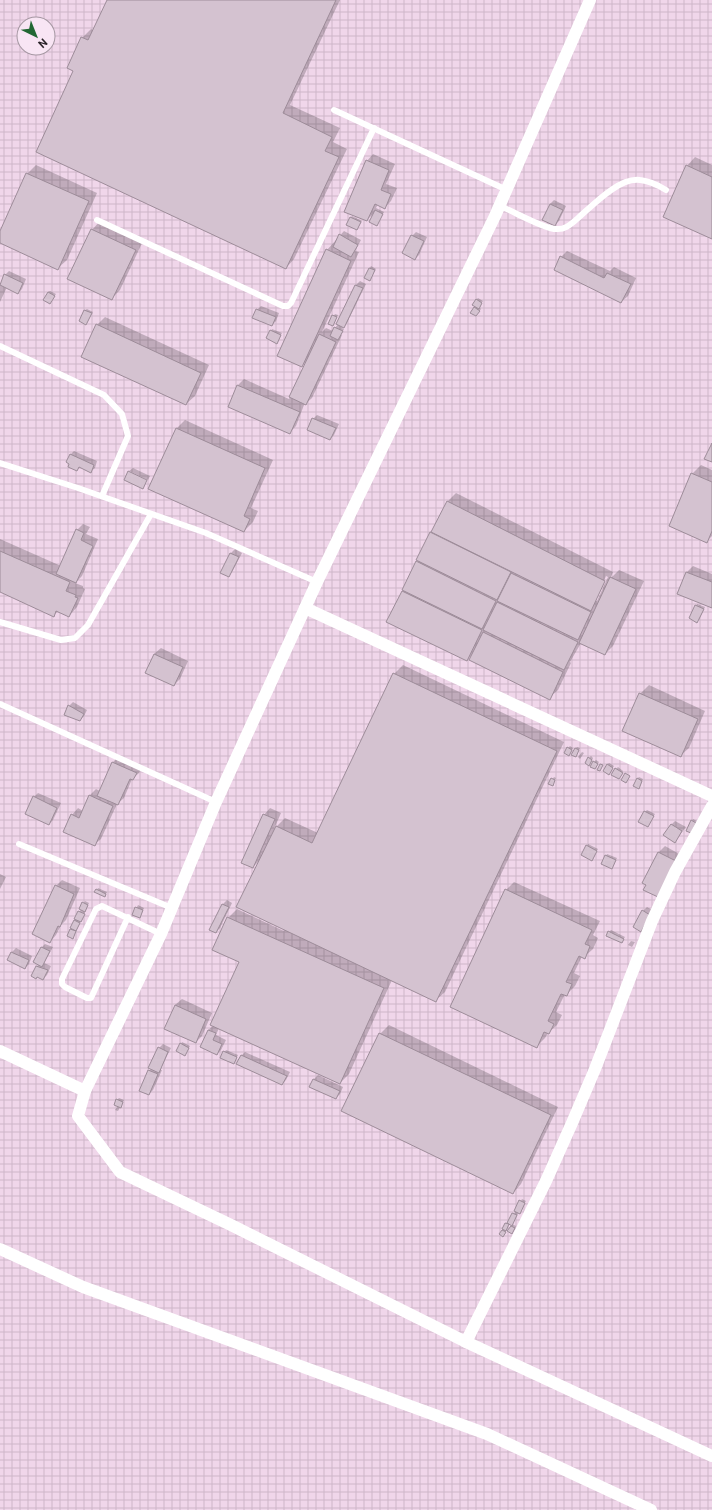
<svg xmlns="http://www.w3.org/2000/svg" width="712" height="1510" font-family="Roboto,sans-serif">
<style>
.industrial{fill:url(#industrial-grid);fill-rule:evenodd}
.shadow{fill:#0003;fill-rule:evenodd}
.building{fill:#d4c2d0;stroke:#9d8c99}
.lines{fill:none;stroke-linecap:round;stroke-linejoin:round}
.lane{stroke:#fff;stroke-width:6}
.street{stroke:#fff;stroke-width:12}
</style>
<defs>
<pattern id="industrial-grid" width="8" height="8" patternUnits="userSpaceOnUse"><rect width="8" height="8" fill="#f0d6ea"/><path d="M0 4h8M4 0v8" fill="none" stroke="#ceb7c9"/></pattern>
</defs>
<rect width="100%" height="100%" fill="#f8e5f4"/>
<path class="industrial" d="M0,0H712V1510H0ZM24,24H48V48H24Z"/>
<g class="shadow">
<path d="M108,0H340L290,105L340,128L333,142L347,149L294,259L286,268L75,71L82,38L91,29L94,31Z"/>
<path d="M373,154L395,164L386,184L397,188L391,201L385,207L378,204L376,208L384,212L378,223L373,214L367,220V161Z"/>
<path d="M695,157L712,165V238L687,166Z"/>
<path d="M36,165L97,193L67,260L58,268L0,242V233L27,174Z"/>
<path d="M554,200L566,206L559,221L555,225L550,204Z"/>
<path d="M352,216L362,221L357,229L350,218Z"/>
<path d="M100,221L143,241L120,290L112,298L92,230Z"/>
<path d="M344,231L361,240L355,251L359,252L322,332L326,328L333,331L338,324L356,285L360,281L366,284L347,323L342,328L344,329L341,335H342L312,398L304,405L296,426L290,432L238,385L244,379L289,399L308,360L301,366L327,250Z"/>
<path d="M416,232L427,237L419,255L415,259L412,236Z"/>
<path d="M567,251L610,271L614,267L636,278L628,296L621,302L561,257Z"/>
<path d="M371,266L376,269L370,279L365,277Z"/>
<path d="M9,271L26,279L22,289L18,293L7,287L0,302V285L5,275Z"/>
<path d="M50,291L56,294L50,303L48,292Z"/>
<path d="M478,298L483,301L479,307L481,309L478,313L472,312L476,306L477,299Z"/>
<path d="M261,306L279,313L276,321L272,325L257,310Z"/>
<path d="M87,309L93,312L86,323L85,310Z"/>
<path d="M335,314L338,315L333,325L329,324Z"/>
<path d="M105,317L209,365L195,396L186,404L97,325Z"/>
<path d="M272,329L282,333L277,342L271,331Z"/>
<path d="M317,415L339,424L334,435L330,439L313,419Z"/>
<path d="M185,420L273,460L251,508L258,511L253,522L244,531L177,428Z"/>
<path d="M74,451L97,461L95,468L90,472L80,467L77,470L70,455Z"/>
<path d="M701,465L712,470V536L707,541L692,474Z"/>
<path d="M133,468L150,476L148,480L129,471Z"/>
<path d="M456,493L613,572L610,579L619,570L644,581L613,646L605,654L581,643L570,662L571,663L558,690L549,698L473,654L467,660L403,592L448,501ZM606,576L608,577L597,601H595Z"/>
<path d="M83,524L90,527L86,534L98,539L82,576L75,583L83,586V588L85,589L77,607L69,616L58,611L53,616L0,591V539L61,566L77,530Z"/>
<path d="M235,549L242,553L232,572L228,576L221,572L231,553Z"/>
<path d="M693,566L712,574V607L678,593L687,572Z"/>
<path d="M697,604L705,607L699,620L696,606Z"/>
<path d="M161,648L188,661L180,679L174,685L154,654Z"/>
<path d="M403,665L564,742L445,992L436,1000L392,980L349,1074L340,1083L219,1028L216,1035L226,1040L221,1050L217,1054L208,1030L213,1026L240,961L228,918L237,909L284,931L285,929L260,860L253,867L264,815L270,808L281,813L274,829L285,818L318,833L394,674Z"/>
<path d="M649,685L705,711L689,748L680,756L640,694Z"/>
<path d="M73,702L87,710L84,716L80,720L65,714L69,706Z"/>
<path d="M570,746L573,748L570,753L568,748Z"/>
<path d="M577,747L580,748L577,754L576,748Z"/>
<path d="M582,752L584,753L580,759L578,757Z"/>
<path d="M119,756L142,766L139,773L132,779L124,798L117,804L101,839L94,845L72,815L78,808L83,811L90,795L96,789L100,791L113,762Z"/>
<path d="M591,756L593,758L591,763L589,758Z"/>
<path d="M596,760L599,762L596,766L594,762Z"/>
<path d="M609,763L614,766L609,773L608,764Z"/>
<path d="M618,767L623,771L620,776L616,769Z"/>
<path d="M554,777L556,778L552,785L550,783Z"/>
<path d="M639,777L643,779L640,786L637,779Z"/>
<path d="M38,793L61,803L53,820L49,824L34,797Z"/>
<path d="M647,810L655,814L649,824L645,812Z"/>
<path d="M693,819L697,821L692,831V821Z"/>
<path d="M675,821L686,827L675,841L671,825Z"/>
<path d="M588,844L598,849L593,858L587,846Z"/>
<path d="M665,846L681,855L658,896V853Z"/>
<path d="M607,854L617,858L612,868L602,863Z"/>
<path d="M0,874L6,877L0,889Z"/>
<path d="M62,880L80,888L66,920L61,925L56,935L50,942L56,886Z"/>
<path d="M514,882L600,921L593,935L598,938L593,949L584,957L582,956L574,973L580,976L575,986L566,995L565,994L556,1012L562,1015L557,1025L548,1033L545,1038L537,1046L506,890Z"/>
<path d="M98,888L107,892L105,896L96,892Z"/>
<path d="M227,900L232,903L220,928L216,932L210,930L223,904Z"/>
<path d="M85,901L89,903L74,936L71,929Z"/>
<path d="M138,905L144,908L140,917L133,915Z"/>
<path d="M647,907L654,911L641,930L643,911Z"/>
<path d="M611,930L625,937L623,940L609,932Z"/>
<path d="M631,941L635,942L632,947L628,945Z"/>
<path d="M45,944L53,947L44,963L51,966L47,975L43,979L37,966L39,964L41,948Z"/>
<path d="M16,948L32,956L29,964L25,968L12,952Z"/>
<path d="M182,999L212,1013L202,1036L196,1042L175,1005Z"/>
<path d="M389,1025L558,1107L521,1184L513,1193L380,1034Z"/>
<path d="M182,1042L190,1046L185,1055L181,1044Z"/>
<path d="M163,1044L171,1048L160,1070H162L153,1090L149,1094V1071L152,1068L159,1048Z"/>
<path d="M226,1050L238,1055L234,1063L222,1057Z"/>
<path d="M245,1052L290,1072L286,1080L282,1084L241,1056Z"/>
<path d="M318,1075L343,1087L340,1094L336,1098L314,1079Z"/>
<path d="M119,1098L124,1100L118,1111L115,1110L118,1106L117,1100Z"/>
<path d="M522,1199L526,1201L512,1224L516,1226L514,1231L511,1226L512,1225L509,1224L505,1234L502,1230L516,1211Z"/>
</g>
<g class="building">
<path d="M107,0H336L283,113L332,137L325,151L339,157L286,269L36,152L73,71L67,68L81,37L88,40Z"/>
<path d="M366,160L389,170L381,190L391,194L385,209L375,204L367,221L344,212Z"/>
<path d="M686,165L712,177V239L663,217Z"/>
<path d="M26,173L89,201L58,270L0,243V231Z"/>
<path d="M550,204L563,210L555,226L542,220Z"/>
<path d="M375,210L383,214L377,226L369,222Z"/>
<path d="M350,217L361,222L357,230L346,225Z"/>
<path d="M91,229L136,250L112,300L67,279Z"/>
<path d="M339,234L358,245L351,257L333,247Z"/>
<path d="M411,235L424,241L415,260L402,253Z"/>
<path d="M326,249L351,261L302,367L277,356Z"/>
<path d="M560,256L604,278L607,273L631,284L621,303L554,270Z"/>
<path d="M369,268L375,270L370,281L364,278Z"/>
<path d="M4,274L23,283L18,294L0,285Z"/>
<path d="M355,285L363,288L344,328L336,324Z"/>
<path d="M48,292L55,296L50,304L43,300Z"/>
<path d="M476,299L482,303L479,309L472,305Z"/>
<path d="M474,307L480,311L476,316L470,313Z"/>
<path d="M256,309L276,317L272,326L252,318Z"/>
<path d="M84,310L92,313L86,325L79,321Z"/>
<path d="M332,315L337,317L333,326L328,324Z"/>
<path d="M96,324L201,373L186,405L81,357Z"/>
<path d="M334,327L343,331L338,340L330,336Z"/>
<path d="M270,330L281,335L277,344L266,338Z"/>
<path d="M319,334L336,342L306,405L289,397Z"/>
<path d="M237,385L300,412L290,434L228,407Z"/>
<path d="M312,418L336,428L330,440L307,430Z"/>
<path d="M176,428L265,468L244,516L250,519L244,532L148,489Z"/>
<path d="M712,443V462L704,459Z"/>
<path d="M70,454L94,465L91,473L79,467L77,471L68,467L69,464L66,462Z"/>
<path d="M128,471L147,480L143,489L124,480Z"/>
<path d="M691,473L712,482V531L707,543L669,526Z"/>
<path d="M447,501L605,581L591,611L431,532Z"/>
<path d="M76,529L84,533L81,540L93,546L76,583L56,574Z"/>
<path d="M430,532L511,572L497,600L416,560Z"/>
<path d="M0,551L70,582L66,591L76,595L75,597L78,598L69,617L56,611L54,617L0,592Z"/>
<path d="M230,553L239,557L229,577L220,573Z"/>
<path d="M416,561L496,601L482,629L402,590Z"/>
<path d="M686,572L712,582V608L677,594Z"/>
<path d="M511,573L591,612L578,640L497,601Z"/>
<path d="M610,577L636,589L605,655L579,643Z"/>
<path d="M402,591L482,630L467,661L386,622Z"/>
<path d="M497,602L578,642L564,670L483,630Z"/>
<path d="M695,605L704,609L697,623L689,618Z"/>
<path d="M483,632L563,672L550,700L469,660Z"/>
<path d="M154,654L183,667L174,686L145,673Z"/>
<path d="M393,673L557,751L436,1002L236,907L276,826L312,843Z"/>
<path d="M639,693L698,719L681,757L622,731Z"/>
<path d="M68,705L84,714L80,721L64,715Z"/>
<path d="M567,747L572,750L569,756L564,753Z"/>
<path d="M575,748L579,750L576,757L571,755Z"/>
<path d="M588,757L592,760L589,766L585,763Z"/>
<path d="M593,761L598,764L595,769L590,767Z"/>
<path d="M112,762L137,773L133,780L130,779L118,805L97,796Z"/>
<path d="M600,764L603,765L600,771L597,770Z"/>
<path d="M607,764L613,768L609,775L603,771Z"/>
<path d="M615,768L623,773L619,779L611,775Z"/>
<path d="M625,773L630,776L626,783L621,780Z"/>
<path d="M551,778L555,780L553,786L548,784Z"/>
<path d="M637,778L642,781L639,789L633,786Z"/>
<path d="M89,795L113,806L95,846L63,832L71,814L79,818Z"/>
<path d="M33,796L57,808L49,825L25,814Z"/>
<path d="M644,811L654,816L648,827L638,822Z"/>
<path d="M263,814L275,819L253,868L241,863Z"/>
<path d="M691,820L696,823L691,833L686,831Z"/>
<path d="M671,824L682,831L675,843L663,835Z"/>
<path d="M586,845L597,851L592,861L581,855Z"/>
<path d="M658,852L676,861L658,897L643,890L646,885L642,883Z"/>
<path d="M605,855L616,860L612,869L601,864Z"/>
<path d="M55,885L74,894L60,927L58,926L50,943L32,934Z"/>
<path d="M96,889L106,894L105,897L94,892Z"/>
<path d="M505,889L592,930L585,944L590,946L585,959L579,956L566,982L572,984L567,996L561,994L548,1021L554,1024L549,1034L544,1032L537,1048L450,1007Z"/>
<path d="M82,902L88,905L85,912L79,909Z"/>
<path d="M222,904L229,907L216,933L209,930Z"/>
<path d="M135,907L143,910L140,918L132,915Z"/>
<path d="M642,910L650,915L641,932L633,927Z"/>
<path d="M78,911L85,914L81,922L74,919Z"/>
<path d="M227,917L384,988L340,1084L210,1025L239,962L212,950Z"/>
<path d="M74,920L80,923L76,931L70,928Z"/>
<path d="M70,929L76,931L73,939L67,936Z"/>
<path d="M608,931L624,939L622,943L606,936Z"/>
<path d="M41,947L50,951L42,967L33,962Z"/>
<path d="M11,952L29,960L25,969L7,960Z"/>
<path d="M36,966L48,970L43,980L37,977L36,979L31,976Z"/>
<path d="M175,1005L206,1019L196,1043L164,1029Z"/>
<path d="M208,1030L216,1033L213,1040L222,1044L217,1055L200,1047Z"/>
<path d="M379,1033L551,1115L513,1194L341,1111Z"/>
<path d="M180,1043L189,1048L185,1056L176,1051Z"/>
<path d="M158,1047L168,1052L159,1073L148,1068Z"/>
<path d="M223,1051L237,1057L234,1064L220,1058Z"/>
<path d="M241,1055L287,1076L282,1085L236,1064Z"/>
<path d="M148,1070L158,1074L149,1095L139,1091Z"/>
<path d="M313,1079L340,1091L336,1099L309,1087Z"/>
<path d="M116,1099L123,1102L121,1108L114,1105Z"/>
<path d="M519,1200L525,1203L520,1214L514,1211Z"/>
<path d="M512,1213L517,1215L512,1226L507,1223Z"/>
<path d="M505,1223L509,1224L506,1231L502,1229Z"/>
<path d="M511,1226L515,1228L512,1234L507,1231Z"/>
<path d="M502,1230L506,1232L503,1237L499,1234Z"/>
</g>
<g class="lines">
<g class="lane">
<path d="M334,110L507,190"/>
<path d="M500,206C513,211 544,229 556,229C565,230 571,224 577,219C592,206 619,177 640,180C650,181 658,185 666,190"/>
<path d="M97,220L283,306H288L291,303L374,128"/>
<path d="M0,346L104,395L122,414L128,436L102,496"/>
<path d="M0,463L78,488L206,533L317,582"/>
<path d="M0,622L61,640L75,638L88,625L151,514"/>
<path d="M0,704L216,802"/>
<path d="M19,844L172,908"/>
<path d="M128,917L91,998H87L65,987L62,984V979L96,909L102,906L161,934"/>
</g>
<g class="street">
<path d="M305,608L712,796"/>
<path d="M0,1051L85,1091L78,1116L120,1172L231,1225L466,1342L712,1456"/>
<path d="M85,1091L161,934L216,802L317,582L495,216L590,0"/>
<path d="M0,1249L83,1287L487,1434L651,1510"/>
<path d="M466,1342L546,1181L572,1123L595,1069L652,921L675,872L712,806"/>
</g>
</g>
<g transform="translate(36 36) rotate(137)"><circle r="19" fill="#f8e5f4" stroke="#a597a2"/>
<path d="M0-3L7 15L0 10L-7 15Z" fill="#216733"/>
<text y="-6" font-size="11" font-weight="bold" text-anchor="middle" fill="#292228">N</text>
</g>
</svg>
